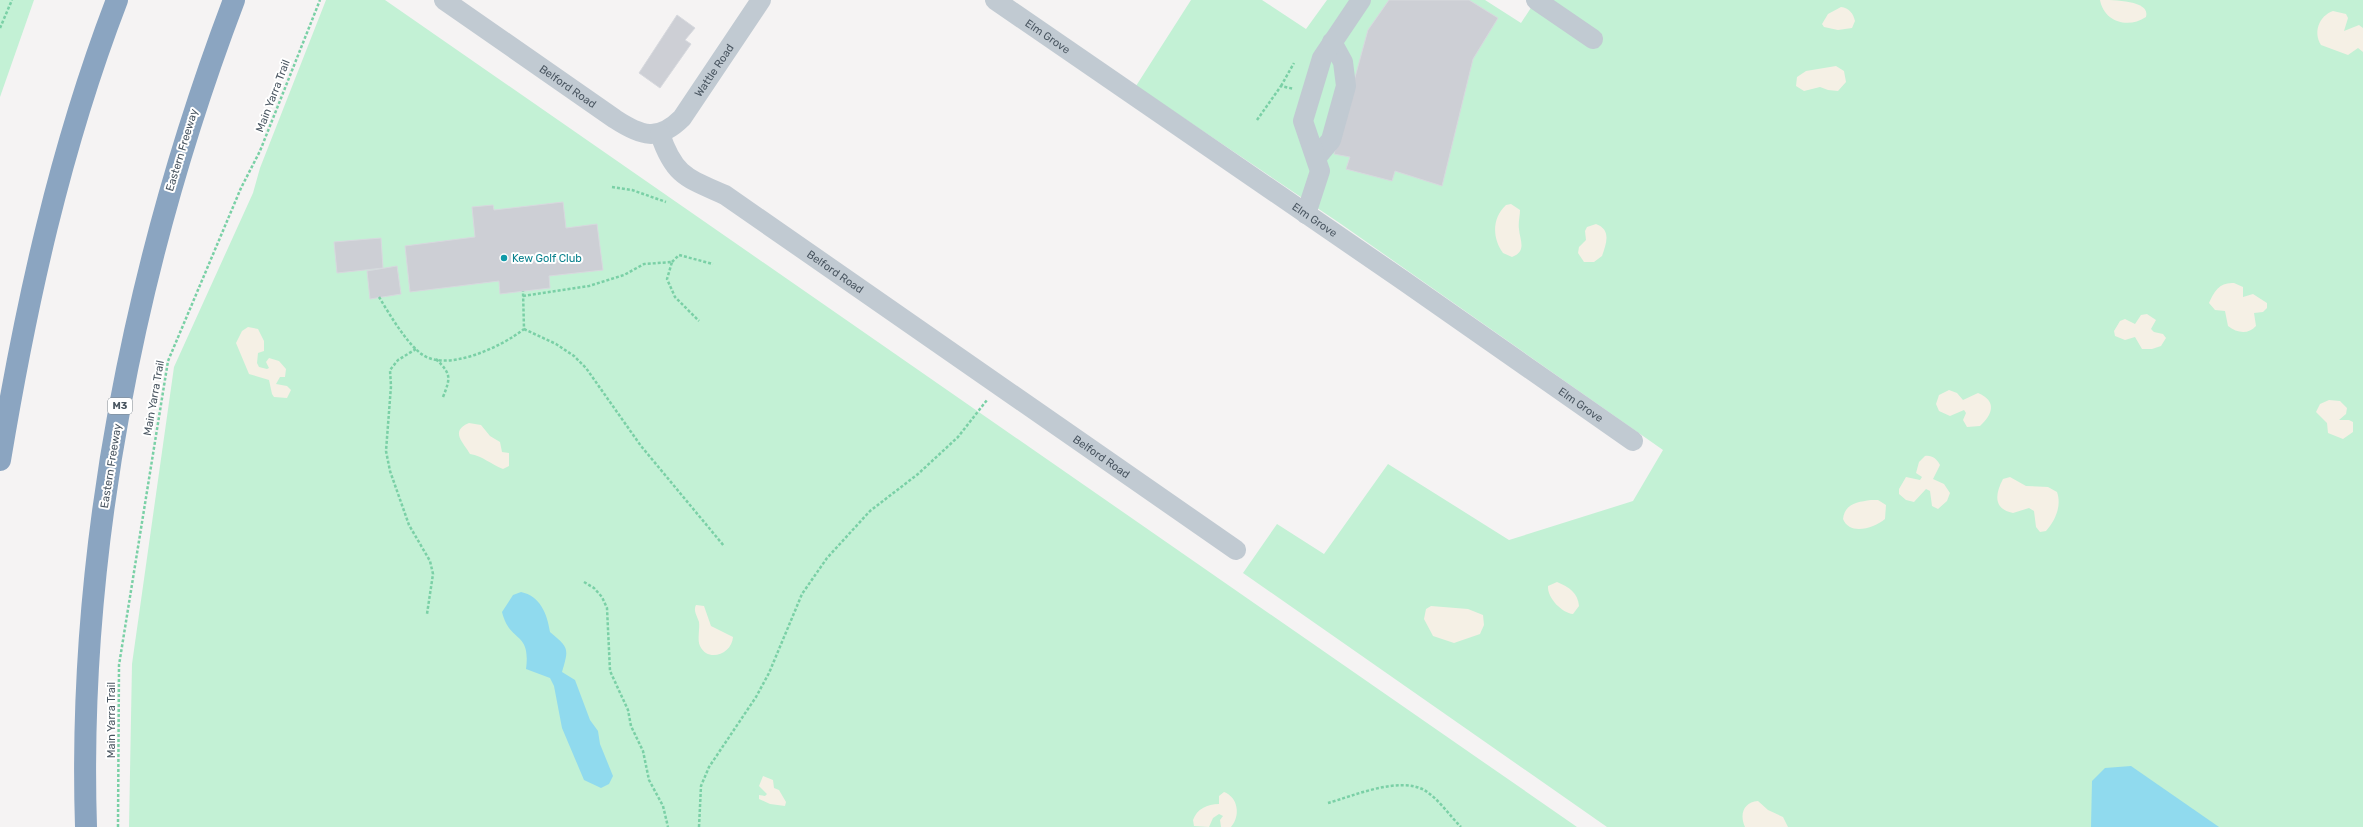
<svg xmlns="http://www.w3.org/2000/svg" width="2363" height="827" font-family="Rubik,sans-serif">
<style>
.green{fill:#c3f1d5}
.sand{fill:#f5f0e5}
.water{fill:#90daee}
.building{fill:#cdcfd5;stroke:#d7d9de}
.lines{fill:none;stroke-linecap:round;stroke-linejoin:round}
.path{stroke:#7ad0a6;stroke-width:2.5;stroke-dasharray:3 2;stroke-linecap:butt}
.minor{stroke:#c1cad2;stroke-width:20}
.highway{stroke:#8ba5c1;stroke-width:22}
.culture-dot{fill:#0f9aa8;stroke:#fff;stroke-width:1.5}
.labels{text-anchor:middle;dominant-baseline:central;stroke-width:4;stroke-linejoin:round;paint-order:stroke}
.shield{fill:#fff;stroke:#808990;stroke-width:1}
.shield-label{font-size:10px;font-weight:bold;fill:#4a5661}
.street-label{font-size:11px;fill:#4a5661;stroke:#fff}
.culture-label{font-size:11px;fill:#0d838f;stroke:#fff;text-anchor:start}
</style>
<rect width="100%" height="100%" fill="#f5f3f3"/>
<g class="green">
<path d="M0,0H34L0,97Z"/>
<path d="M326,0H385L1577,827H129L132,664L174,367L253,193L260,168Z"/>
<path d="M1191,0H1262L1306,29L1327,0H1485L1521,23L1536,0H2363V827H1607L1243,573L1277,524L1324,554L1388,464L1509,540L1633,501L1663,450L1341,224L1136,86Z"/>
</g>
<g class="sand">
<path d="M2100,0C2113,0 2151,0 2146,17C2128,29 2104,22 2100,0Z"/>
<path d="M1841,7C1849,8 1853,13 1855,21L1852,28L1838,30L1824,27L1822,24L1828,14Z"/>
<path d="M2333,11L2346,14L2348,18L2344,31L2359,25L2363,28V52L2358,48L2348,55L2321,45C2313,32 2319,16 2333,11Z"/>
<path d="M1836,66L1844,71L1846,82L1838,91L1828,90L1820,87L1804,91L1796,86L1797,77L1806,71Z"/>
<path d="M1511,204L1520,210C1520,216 1518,223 1519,229C1520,241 1527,251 1512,257L1503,253C1492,238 1492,218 1506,205Z"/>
<path d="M1596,224C1612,230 1606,244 1602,256L1594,262H1584L1578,253L1579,247L1586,240L1585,231L1587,227Z"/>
<path d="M2234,283L2243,287V297L2253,294L2267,303V308L2263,312L2254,313L2256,326C2248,335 2237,333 2228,326L2225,311L2215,310L2209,303C2214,291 2220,282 2234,283Z"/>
<path d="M2147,314L2156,320L2151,329L2154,332L2163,334L2166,338L2161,346L2152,349H2142L2135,337L2125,340L2115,336L2114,331L2120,321L2125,319L2135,324L2141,315Z"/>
<path d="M248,327L258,329L264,341V351L258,353L257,363L259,367L267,369L269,368L266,362L269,358L279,361L286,369L285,377H280L276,384L287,386L291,390L287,398L274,397L272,394L269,380L249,374L236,343L242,331Z"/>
<path d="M1949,390L1957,393L1963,400L1978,393C1997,401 1993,414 1980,426L1967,427L1963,420L1966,413L1964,410L1950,416L1939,411L1936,404L1939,395Z"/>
<path d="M2329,400L2340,401L2347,408L2346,414L2339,420H2349L2353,422V432L2343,439L2328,433L2327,423L2316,412L2320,404Z"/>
<path d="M469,423L481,425L490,436L500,442L502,452L509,453V466L503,469C490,464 483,456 470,454C464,443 449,431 469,423Z"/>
<path d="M1925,456C1932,455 1937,459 1940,465L1933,479L1944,484L1950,493L1947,501L1938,509L1932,506L1930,491L1926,489L1914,502L1906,500L1899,494V489L1906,477L1920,480L1922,477L1916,473L1919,462Z"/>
<path d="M2010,477L2026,486L2048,487L2057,492C2062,506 2055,521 2046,531L2040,532L2036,527L2034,511L2029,508L2013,513C1993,509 1995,494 2003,479Z"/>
<path d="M1871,500H1878L1886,505L1885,519C1874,528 1850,536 1843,519C1845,503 1858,502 1871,500Z"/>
<path d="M1557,582C1569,587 1578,593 1579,606L1573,614C1562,613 1547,598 1548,586Z"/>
<path d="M696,605L704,606L711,626L733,637C732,654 708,663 700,646C697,640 700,629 699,622C697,616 693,610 696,605Z"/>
<path d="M1431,606L1468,609L1483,615L1484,625L1480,634L1454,643L1433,636L1424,619L1426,609Z"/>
<path d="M763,776L773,780L774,788L779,790L786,802L785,806L770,804L759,799V795L765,796L767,794L759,786Z"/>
<path d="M1224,792C1238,797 1241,816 1231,827H1221L1220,820L1223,816L1219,814L1213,818L1209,827L1194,826L1193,820C1197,809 1207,804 1219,804V796Z"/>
<path d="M1758,801L1768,810L1783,817L1788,827H1745C1739,814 1744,802 1758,801Z"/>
</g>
<g class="water">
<path d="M521,592C540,596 547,613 550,632C569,648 569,648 562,672L575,680L590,720L598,731L600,744L613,776L609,784L601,788L584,780L562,728L554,686L550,678L526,669C531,630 510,644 502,612L513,595Z"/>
<path d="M2131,766L2219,827H2091L2092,781L2105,768Z"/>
</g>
<g class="building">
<path d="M1389,0H1469L1498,18L1473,59L1442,186L1395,171L1392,181L1346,169L1350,157L1334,154L1368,30Z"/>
<path d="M677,15L695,28L685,40L691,44L660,88L639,73Z"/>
<path d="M563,202L566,228L597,224L603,270L549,276L550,288L500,294L499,281L410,292L405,246L475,237L472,207L493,205L494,210Z"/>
<path d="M381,238L383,268L337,273L334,242Z"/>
<path d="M397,266L401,294L370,299L367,271Z"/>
</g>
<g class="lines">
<g class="path">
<path d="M0,28L12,0"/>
<path d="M1281,86L1294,63"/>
<path d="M1257,120L1281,86L1294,89"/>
<path d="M612,187L632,190L666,202"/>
<path d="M672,262L679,255L713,264"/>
<path d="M523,296L589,286L624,275L644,264L672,262L667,279L675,297L699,321"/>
<path d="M379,297C390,315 404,339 419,352C444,375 503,346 524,329L523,291"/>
<path d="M524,329L556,344L574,356L586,368L641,446L724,546"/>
<path d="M416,349L398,360L390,370L391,386L386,451L390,471L409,525L430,561L433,574L427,614"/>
<path d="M436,359C451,374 451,377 443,397"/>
<path d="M584,582L594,588L602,597L607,608L610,671L628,710L631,726L643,751L649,780L663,806L668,827"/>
<path d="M1328,803C1353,796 1399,776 1424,790C1438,798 1449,815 1461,827"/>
<path d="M118,827L119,665L168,361L241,188L260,151L320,0"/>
<path d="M699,827L701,786L709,767L756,697L769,673L802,594L827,558L870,511L918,474L958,437L987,400"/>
</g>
<g class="minor">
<path id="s1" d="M444,0L615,119C641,136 658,142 682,118L761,0"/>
<path id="s2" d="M995,0L1404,281L1633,441"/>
<path d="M1536,0L1593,39"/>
<path id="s3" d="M660,134C674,176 687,178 725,195L1236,550"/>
<path d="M1316,158L1331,140L1346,86L1343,62L1332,42"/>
<path d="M1306,214L1320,171L1303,121L1322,58L1361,0"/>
</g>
<g class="highway">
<path d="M0,460C26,304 60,148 117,0"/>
<path d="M86,827C77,550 136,258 234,0"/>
</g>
</g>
<circle class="culture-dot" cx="504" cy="258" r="4"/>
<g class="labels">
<rect class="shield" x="108" y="398" width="24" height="16" rx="3"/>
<g class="shield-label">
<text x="120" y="406">M3</text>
</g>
<g class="street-label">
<text stroke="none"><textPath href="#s2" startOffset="64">Elm Grove</textPath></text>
<text stroke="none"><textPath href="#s1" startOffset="341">Wattle Road</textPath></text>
<text stroke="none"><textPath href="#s1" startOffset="151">Belford Road</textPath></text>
<text transform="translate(273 96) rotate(-69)">Main Yarra Trail</text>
<text transform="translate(182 150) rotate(-73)">Eastern Freeway</text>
<text stroke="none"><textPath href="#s2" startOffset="388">Elm Grove</textPath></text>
<text stroke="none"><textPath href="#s3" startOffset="228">Belford Road</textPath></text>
<text transform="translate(154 398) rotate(-80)">Main Yarra Trail</text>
<text stroke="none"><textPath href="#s2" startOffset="712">Elm Grove</textPath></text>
<text stroke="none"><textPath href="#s3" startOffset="552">Belford Road</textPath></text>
<text transform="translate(111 466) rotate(-81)">Eastern Freeway</text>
<text transform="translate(111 720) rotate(-90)">Main Yarra Trail</text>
</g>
<g class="culture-label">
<text x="512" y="258">Kew Golf Club</text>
</g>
</g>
</svg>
